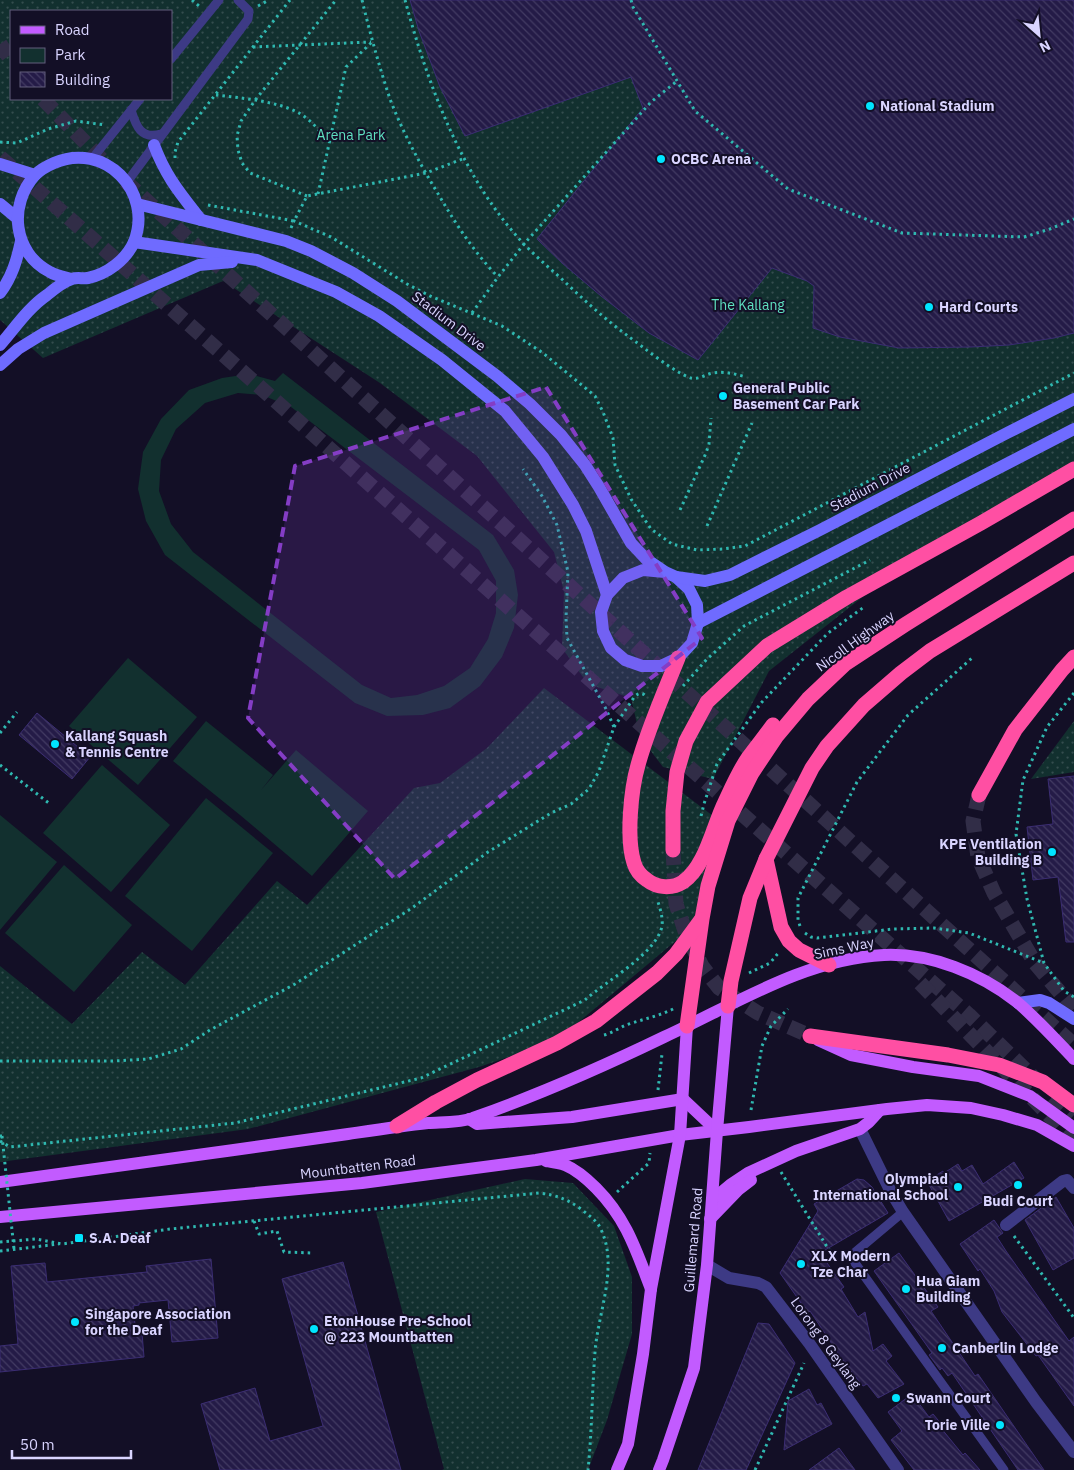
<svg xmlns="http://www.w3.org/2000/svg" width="1074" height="1470" font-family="'IBM Plex Sans',sans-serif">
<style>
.green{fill:url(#green-dots);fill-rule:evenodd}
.pitch{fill:#12302f;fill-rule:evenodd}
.building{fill:url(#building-back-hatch);stroke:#3b2d73}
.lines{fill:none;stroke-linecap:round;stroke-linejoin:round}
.highway-tunnel{stroke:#312d47;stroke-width:15;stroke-dasharray:15 8;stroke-linecap:butt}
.path{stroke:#2fb8b0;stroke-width:3;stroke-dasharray:2.5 4;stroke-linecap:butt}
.lane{stroke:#3d3a85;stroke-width:9}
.street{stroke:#3d3a85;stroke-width:12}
.secondary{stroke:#6f6bff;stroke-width:12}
.primary{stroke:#c25bff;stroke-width:12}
.highway{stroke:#ff4fa3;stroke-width:15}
.path-bridge{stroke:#2fb8b0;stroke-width:3;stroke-dasharray:2.5 4;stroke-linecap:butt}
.marked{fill:#843dc5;fill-opacity:0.2;stroke:#843dc5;stroke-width:4;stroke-dasharray:10 6;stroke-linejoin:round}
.poi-dot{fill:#00e5ff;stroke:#130f26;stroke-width:2}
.labels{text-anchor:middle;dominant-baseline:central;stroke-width:4;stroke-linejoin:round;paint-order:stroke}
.poi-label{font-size:14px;font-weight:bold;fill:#d9d4ff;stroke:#130f26;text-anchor:start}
.park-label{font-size:14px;fill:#5fe0c0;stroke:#130f26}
.street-label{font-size:14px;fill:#d9d4ff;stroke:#130f26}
</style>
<defs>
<pattern id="green-dots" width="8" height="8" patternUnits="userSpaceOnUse" patternTransform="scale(1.25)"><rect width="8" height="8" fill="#12302f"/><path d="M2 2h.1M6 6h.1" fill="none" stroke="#344d4e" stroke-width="1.8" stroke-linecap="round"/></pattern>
<pattern id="building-back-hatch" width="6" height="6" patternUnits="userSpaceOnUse" patternTransform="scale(1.25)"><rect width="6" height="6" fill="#241b47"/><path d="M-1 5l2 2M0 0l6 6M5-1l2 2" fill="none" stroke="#433b63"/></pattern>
</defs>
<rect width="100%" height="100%" fill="#130f26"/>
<g class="green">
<path d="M0,0H1074V470L893,573L769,671L713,779L663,767L640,737L631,698L588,684L562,648L564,592L554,552L477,456L380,383L223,281L43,358L0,320ZM11,11H171V99H11Z"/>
<path d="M544,688L725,825L702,919L556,1041L479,1067L248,1129L0,1162V966L72,1024L142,952L185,985L277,881L307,905L414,788L440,783L487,748Z"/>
<path d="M1074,721V772L1031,779Z"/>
<path d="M525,1179L573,1183L614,1226L632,1277V1334L607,1420L588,1470H442L444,1469L376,1212Z"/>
</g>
<g class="pitch">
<path d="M283,373L493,535L514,570L518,595L514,628L502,657L480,686L450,708L423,715L387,716L355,703L165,555L146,521L138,489L143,452L161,419L189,390L222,378L249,374L275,381ZM238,393L262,395L291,407L479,550L496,581V613L488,639L470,668L444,686L417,695L391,698L362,685L193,552L171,524L159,491L161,460L176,429L205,403Z"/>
<path d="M128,658L197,717L138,785L69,726Z"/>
<path d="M206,721L273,775L261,790L296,750L368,811L312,876L240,815L173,761Z"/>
<path d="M102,765L170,825L111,892L43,833Z"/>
<path d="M206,798L273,853L192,951L125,896Z"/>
<path d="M0,815L57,862L0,930Z"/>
<path d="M64,865L132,925L74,992L5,933Z"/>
</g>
<g class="building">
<path d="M410,0H1074V333L1054,338L1009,345L971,347L899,348L840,337L813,328L814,286L807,281L772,268L698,360L649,333L601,296L562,263L537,239L643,108L631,77L465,136L440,87L419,31Z"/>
<path d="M37,713L90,757L72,779L19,735Z"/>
<path d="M1074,776V942H1066L1058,877L1033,880L1027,827L1053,824L1048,779Z"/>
<path d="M1014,1162L1024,1178L949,1221L927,1181L943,1171L944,1173L958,1164L962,1171L972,1165L983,1184Z"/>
<path d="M857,1179L864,1180L872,1187L888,1213L820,1253L844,1287L841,1289L858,1317L865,1312L873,1351L883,1344L892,1356L886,1361L904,1384L878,1398L867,1384L863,1386L846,1365L810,1311L808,1313L780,1273L818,1211L814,1204Z"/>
<path d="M1056,1197L1074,1228V1258L1053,1270L1025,1220Z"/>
<path d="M994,1220L1003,1233L997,1237L1006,1251L1069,1341L1074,1337V1406L1038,1355L1036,1356L1002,1312L994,1291L980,1269L978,1271L960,1244Z"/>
<path d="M899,1253L938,1307L931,1311L975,1376L978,1374L1044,1470H1018L952,1373L948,1376L942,1368L940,1370L929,1355L932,1353L925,1343L874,1271Z"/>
<path d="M211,1259L218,1338L172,1342L168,1300L139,1303V1305L133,1306L136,1334L142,1333L144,1357L0,1372V1346L18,1344L11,1266L45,1263L47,1282L147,1272L146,1266Z"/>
<path d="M343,1262L401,1470H220L201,1404L255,1388L270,1441L323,1426L282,1279Z"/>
<path d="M758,1323L769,1324L795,1363L746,1470H698Z"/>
<path d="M809,1389L817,1405L821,1403L832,1424L784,1450L788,1401Z"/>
<path d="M912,1394L929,1417L933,1414L943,1426L941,1428L963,1455L965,1453L980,1470H914L891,1440L902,1431L888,1412Z"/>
<path d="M839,1448L855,1470H809Z"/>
</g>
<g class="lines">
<g class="highway-tunnel">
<path d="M0,44L11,60"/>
<path d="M43,99L106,164"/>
<path d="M0,157L969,1015L1034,1078"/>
<path d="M125,181L1074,1045"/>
<path d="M979,795L973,821L978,857L994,893L1035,963L1074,1009"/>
<path d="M673,850L676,904L686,934L702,966L719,988L758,1013L810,1036"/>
<path d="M920,983L1074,1141"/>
<path d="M1053,1096L1074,1115"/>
</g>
<g class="path">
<path d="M192,0L199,6"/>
<path d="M362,0C370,33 379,66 390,99C403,133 421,166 440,197C457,226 475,253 498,277"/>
<path d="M405,0C428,85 462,178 523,243C536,257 551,269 565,282C585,301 606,320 628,336C643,347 675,373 691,378C699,380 706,374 713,373C725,371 735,374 746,377"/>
<path d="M631,0L633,7L695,111L788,189L902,233L1024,237L1050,229L1074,219"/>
<path d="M258,6L269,0"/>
<path d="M253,47L371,42"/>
<path d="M216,95C241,98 277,101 299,113C311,120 321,132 329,143"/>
<path d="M0,142L17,143L48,129L76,121L105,125"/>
<path d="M175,158V152L178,142L290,0"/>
<path d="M318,194L346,67L372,42"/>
<path d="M307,196L250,173L242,163L238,150L237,136L241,121L256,99L336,0"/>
<path d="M208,205L294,221L307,196L426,173L465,158"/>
<path d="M291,228L294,221L331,237L407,284L430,296L502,326L543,353L595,396L603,412L613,438L615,465L631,499L651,529L672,544L697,550L723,549L745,546L1074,373"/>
<path d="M472,313L498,277L524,244L651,102L677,81"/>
<path d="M680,510L706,453L709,444L711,418"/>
<path d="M707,526L752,423"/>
<path d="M683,686L707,659L744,626L870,560"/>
<path d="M1074,693L1047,727L1023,780L1016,834L1027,899L1044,963L1064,991L1074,997"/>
<path d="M614,727L635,696C640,692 643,693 647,697"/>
<path d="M0,733L17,712"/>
<path d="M0,765L50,804"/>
<path d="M701,816L704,804L717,764L761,703L828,633L864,607"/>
<path d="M800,926L798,920V898L857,782L908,715L972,658"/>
<path d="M805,933L811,937L817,938L893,929L934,928L969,933L1044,963"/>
<path d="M749,973L770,963L780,951"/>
<path d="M604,1035C612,1033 619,1028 626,1025C643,1019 660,1016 675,1008"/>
<path d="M0,1061H113L148,1059L181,1049L210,1030L295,984L412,908L488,852L551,813L571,804L589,789L599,771L614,727L606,709L567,638L566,618L568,572L557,525L542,496L523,469"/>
<path d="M658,1090L662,1054"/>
<path d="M751,1110L762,1046L771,1026L788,1009"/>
<path d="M0,1136H2"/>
<path d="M0,1141L10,1147L235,1123L421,1078L585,1000C605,982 657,953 662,926C663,917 660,908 657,899"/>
<path d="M781,1172L829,1250L843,1255"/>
<path d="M617,1192L649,1163L650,1153"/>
<path d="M254,1221L259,1234L277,1231L284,1252L313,1253"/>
<path d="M1014,1236L1074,1318"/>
<path d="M0,1242L36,1239L62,1244L170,1229L539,1193C556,1195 567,1199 581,1209C587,1214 593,1218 598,1224C621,1262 598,1311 595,1352C592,1391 592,1431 588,1470"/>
<path d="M0,1251L59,1244"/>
<path d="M755,1470L804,1363"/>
</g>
<g class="lane">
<path d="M171,59L219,0"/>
<path d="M131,110C136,126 141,140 161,134"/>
<path d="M92,159L140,99"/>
<path d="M127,182L248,19L249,11L238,0"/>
<path d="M903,1212L853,1254L855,1263L1004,1470"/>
</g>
<g class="street">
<path d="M860,1129L891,1192L903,1212L1036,1402L1074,1452"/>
<path d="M1006,1225L1063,1181L1067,1180L1074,1188"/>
<path d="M707,1265L729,1278L758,1283L766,1287L809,1343L898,1470"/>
</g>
<g class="secondary">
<path d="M154,145C166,177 180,193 201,220"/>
<path d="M0,164L35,175"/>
<path d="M0,204L17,218"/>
<path d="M137,204L286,241L311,251L353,273L397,301L497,376L530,404L561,435L585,465L599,487L631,543L646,559L665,572L676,577L689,589L697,605L698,623L692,643L678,658L661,666H642L625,660L611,648L603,631L601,612L607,595L623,578L643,570L665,572"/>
<path d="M134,242L257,260L336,292L379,316L442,360L505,411L543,457L573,505L586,531L607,595"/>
<path d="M0,293C12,277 17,260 21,241"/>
<path d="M0,345C15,328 28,308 47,295C53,290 65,281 72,279C77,277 83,279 88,278C107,274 126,260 134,242C154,191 104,141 54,163C47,166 40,170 35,175C8,205 13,253 50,272C57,276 65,277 72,279"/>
<path d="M0,365L18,349L44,333L199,265L232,262"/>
<path d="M676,577L705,581L730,575L820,530L1007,433L1074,399"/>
<path d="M698,623L1074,429"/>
<path d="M1018,1003L1040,1000L1049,1003L1074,1019"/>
</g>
<g class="primary">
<path d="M818,1040L851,1055L913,1067L979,1076L1030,1096L1074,1128"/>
<path d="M683,1099L717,1131"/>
<path d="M469,1119L477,1124L572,1117L683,1099"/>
<path d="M546,1161C552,1162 559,1163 565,1165C577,1170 587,1179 596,1188C626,1218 636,1250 651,1289"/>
<path d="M0,1182C116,1167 232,1150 348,1134C375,1130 401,1126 428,1123C442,1122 460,1123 473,1118C538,1095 602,1067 664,1037C734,1005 804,959 884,955C931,953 980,973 1017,1002C1037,1019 1056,1040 1074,1059"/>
<path d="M712,1200L730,1185L748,1173L796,1151L860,1129L869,1122L880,1110"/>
<path d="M0,1217L362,1183L536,1160L680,1135L749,1127L887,1109L927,1105L971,1108L1003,1115L1037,1125L1074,1146"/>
<path d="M710,1219L738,1190L751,1180"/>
<path d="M617,1470L628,1444L643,1354L651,1289L680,1135L687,1026"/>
<path d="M659,1470L663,1460L694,1368L707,1265L717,1131L728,1006"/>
</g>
<g class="highway">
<path d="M678,658C664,693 648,728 638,765C631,789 626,839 634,863C636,870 641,876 647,880C657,888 672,889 683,882C706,866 713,826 725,802C732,787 739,771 748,758C756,747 765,736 773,725"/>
<path d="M979,795L1015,730L1062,670L1074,657"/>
<path d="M673,850V811L677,772L686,741L707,702L767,646L847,597L981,523L1074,469"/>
<path d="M766,859L781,927L789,941L799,950L829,965"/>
<path d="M728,1006L731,981L750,898L766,859L812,768L827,746L864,705L901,673L930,651L1074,563"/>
<path d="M687,1026L702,919L708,886L728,821L752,773L776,737L808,699L845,664L906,624L1074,519"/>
<path d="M810,1036L948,1055L999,1065L1043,1082L1074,1105"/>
<path d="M397,1126L436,1102L477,1080L557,1043L596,1021L657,973L676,954L701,920"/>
</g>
<path class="path-bridge" d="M2,1136L14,1249"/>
</g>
<path class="marked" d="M546,387L702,638L395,879L248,718L295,466Z"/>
<g class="poi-dot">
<circle cx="870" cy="106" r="5"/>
<circle cx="661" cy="159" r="5"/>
<circle cx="929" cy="307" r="5"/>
<circle cx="723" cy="396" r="5"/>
<circle cx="55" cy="744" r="5"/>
<circle cx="1052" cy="852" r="5"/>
<circle cx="1018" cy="1185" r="5"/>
<circle cx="958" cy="1187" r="5"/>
<rect x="74" y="1233" width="10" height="10" rx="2.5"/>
<circle cx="801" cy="1264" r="5"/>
<circle cx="906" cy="1289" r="5"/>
<circle cx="75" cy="1322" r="5"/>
<circle cx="314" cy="1329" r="5"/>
<circle cx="942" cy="1348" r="5"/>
<circle cx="896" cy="1398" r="5"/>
<circle cx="1000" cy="1425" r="5"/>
</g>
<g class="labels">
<g class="poi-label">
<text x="880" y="106">National Stadium</text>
<text x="671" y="159">OCBC Arena</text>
<text x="939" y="307">Hard Courts</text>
<text x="733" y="388">General Public<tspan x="733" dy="16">Basement Car Park</tspan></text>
<text x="65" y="736">Kallang Squash<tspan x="65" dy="16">&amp; Tennis Centre</tspan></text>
<text x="1042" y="844" text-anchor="end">KPE Ventilation<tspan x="1042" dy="16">Building B</tspan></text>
<text x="948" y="1179" text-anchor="end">Olympiad<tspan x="948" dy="16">International School</tspan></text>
<text x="1018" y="1201" text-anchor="middle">Budi Court</text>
<text x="89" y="1238">S.A. Deaf</text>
<text x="811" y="1256">XLX Modern<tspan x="811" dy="16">Tze Char</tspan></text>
<text x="916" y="1281">Hua Giam<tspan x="916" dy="16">Building</tspan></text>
<text x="85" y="1314">Singapore Association<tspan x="85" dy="16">for the Deaf</tspan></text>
<text x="324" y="1321">EtonHouse Pre-School<tspan x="324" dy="16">@ 223 Mountbatten</tspan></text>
<text x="952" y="1348">Canberlin Lodge</text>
<text x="906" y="1398">Swann Court</text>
<text x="990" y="1425" text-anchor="end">Torie Ville</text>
</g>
<g class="park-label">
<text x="351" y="135">Arena Park</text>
<text x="748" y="305">The Kallang</text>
</g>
<g class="street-label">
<text transform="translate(449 321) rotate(37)">Stadium Drive</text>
<text transform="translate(870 487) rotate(-28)">Stadium Drive</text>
<text transform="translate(855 641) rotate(-36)">Nicoll Highway</text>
<text transform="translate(844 948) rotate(-12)">Sims Way</text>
<text transform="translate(358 1167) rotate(-7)">Mountbatten Road</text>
<text transform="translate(693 1240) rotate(-85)">Guillemard Road</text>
<text transform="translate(826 1343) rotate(54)">Lorong 8 Geylang</text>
</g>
</g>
<rect x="10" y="10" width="162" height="90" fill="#130f26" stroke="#625e7d"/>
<rect x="20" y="26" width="25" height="8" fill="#c25bff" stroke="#625e7d"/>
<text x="55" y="35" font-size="15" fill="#d9d4ff">Road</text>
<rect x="20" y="48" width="25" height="15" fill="#12302f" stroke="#625e7d"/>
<text x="55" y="60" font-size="15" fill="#d9d4ff">Park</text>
<rect x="20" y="72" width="25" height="15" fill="url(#building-back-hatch)" stroke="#625e7d"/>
<text x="55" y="85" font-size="15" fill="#d9d4ff">Building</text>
<g transform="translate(1039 35) rotate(153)" stroke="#130f26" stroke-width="4" paint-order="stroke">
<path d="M0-4L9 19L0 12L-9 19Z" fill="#d9d4ff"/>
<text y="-8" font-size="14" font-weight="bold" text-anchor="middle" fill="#d9d4ff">N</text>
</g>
<path d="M12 1450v8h119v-8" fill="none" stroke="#d9d4ff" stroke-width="2.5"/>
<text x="20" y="1450" font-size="15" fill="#d9d4ff" stroke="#130f26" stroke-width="4" paint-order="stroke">50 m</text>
</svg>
